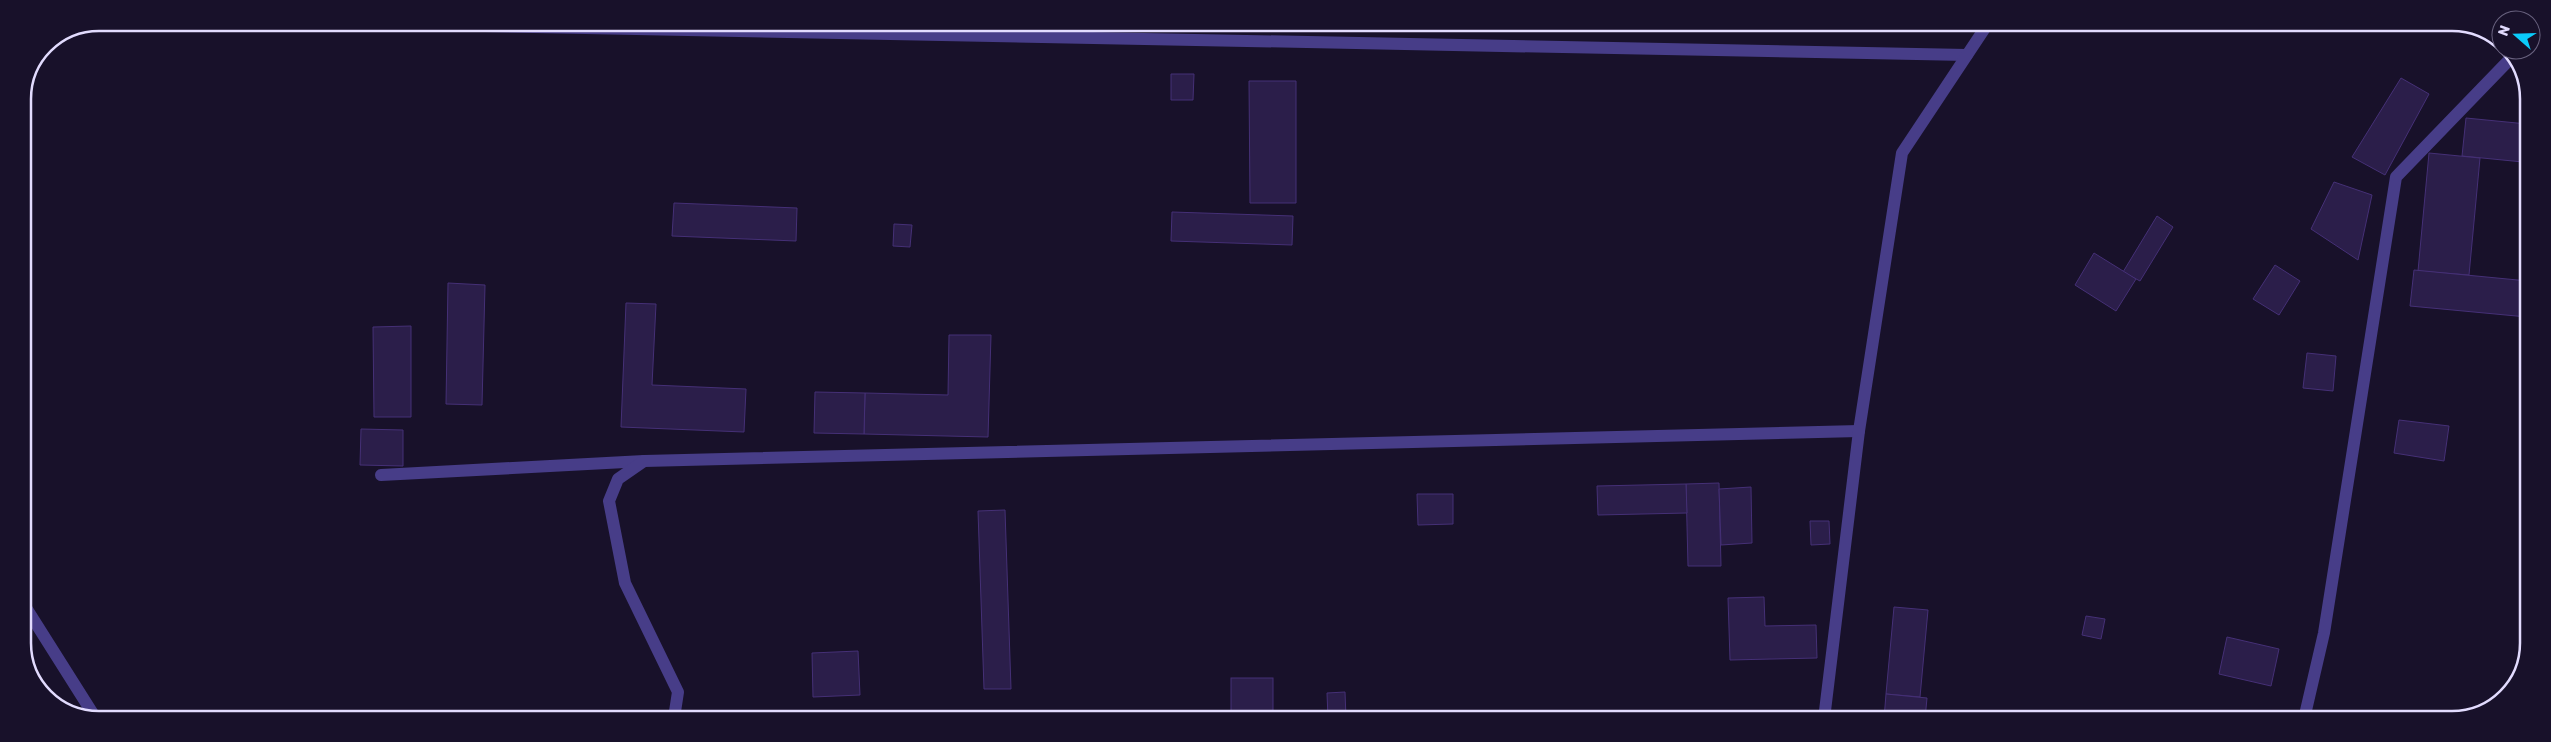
<svg xmlns="http://www.w3.org/2000/svg" width="2551" height="742" font-family="Rubik,sans-serif">
<style>
.building{fill:#2b1e4a;stroke:#453076}
.lines{fill:none;stroke-linecap:round;stroke-linejoin:round}
.minor{stroke:#473d88;stroke-width:12}
.rim{fill:none;stroke:#e2dbfe;stroke-width:2.5}
</style>
<rect width="100%" height="100%" fill="#18112a"/>
<g class="building">
<path d="M1171,74H1194L1193,100H1171Z"/>
<path d="M2401,78L2429,94L2385,175L2352,157Z"/>
<path d="M1249,81H1296V203H1250Z"/>
<path d="M2466,118L2527,124L2523,162L2462,156Z"/>
<path d="M2429,153L2480,158L2469,275L2418,271Z"/>
<path d="M2334,182L2372,195L2358,260L2311,229Z"/>
<path d="M674,203L797,208L796,241L672,236Z"/>
<path d="M1172,212L1293,216L1292,245L1171,241Z"/>
<path d="M2157,216L2173,227L2140,281L2123,272Z"/>
<path d="M894,224L912,225L910,247L893,246Z"/>
<path d="M2094,253L2136,279L2116,311L2075,285Z"/>
<path d="M2275,265L2300,281L2279,315L2253,299Z"/>
<path d="M2414,270L2528,281L2527,317L2410,306Z"/>
<path d="M448,283L485,285L482,405L446,404Z"/>
<path d="M626,303L656,304L652,385L746,389L744,432L621,427Z"/>
<path d="M411,326V417H374L373,327Z"/>
<path d="M949,335H991L988,437L864,434L865,393L948,395Z"/>
<path d="M2307,353L2336,356L2333,391L2303,388Z"/>
<path d="M815,392L865,393L864,434L814,433Z"/>
<path d="M2399,420L2449,426L2444,461L2394,453Z"/>
<path d="M361,429L403,430V466L360,465Z"/>
<path d="M1719,483L1721,566H1688L1686,484Z"/>
<path d="M1686,484L1687,513L1598,515L1597,486Z"/>
<path d="M1751,487L1752,543L1721,545L1719,489Z"/>
<path d="M1417,494H1453V524L1418,525Z"/>
<path d="M1005,510L1011,689H984L978,511Z"/>
<path d="M1810,521H1829L1830,544L1811,545Z"/>
<path d="M1764,597L1765,626L1816,625L1817,658L1730,660L1728,598Z"/>
<path d="M1894,607L1928,610L1920,697L1886,694Z"/>
<path d="M2086,616L2105,619L2101,639L2082,635Z"/>
<path d="M2227,637L2279,649L2271,686L2219,674Z"/>
<path d="M858,651L860,695L813,697L812,653Z"/>
<rect x="1231" y="678" width="42" height="40"/>
<path d="M1345,692L1346,718H1328L1327,693Z"/>
<path d="M1886,694L1927,698L1925,719H1884Z"/>
<path d="M630,711V718H600V713Z"/>
<path d="M1931,711L1952,712L1951,719H1930Z"/>
</g>
<g class="lines">
<g class="minor">
<path d="M331,23L1967,55"/>
<path d="M381,475L644,461"/>
<path d="M23,603L95,717"/>
<path d="M674,718L678,692L625,583L609,501L618,479L644,461L1859,431"/>
<path d="M1824,719L1859,431L1902,153L1987,25"/>
<path d="M2304,719L2324,633L2396,177L2513,56"/>
</g>
</g>
<path d="M0 0H2551V742H0ZM99 31H2452A68 68 0 0 1 2520 99V643A68 68 0 0 1 2452 711H99A68 68 0 0 1 31 643V99A68 68 0 0 1 99 31Z" fill="#18112a" fill-rule="evenodd"/>
<path class="rim" d="M99 31H2452A68 68 0 0 1 2520 99V643A68 68 0 0 1 2452 711H99A68 68 0 0 1 31 643V99A68 68 0 0 1 99 31Z"/>
<g transform="translate(2516 35) rotate(290)"><circle r="24" fill="#18112a" stroke="#69627f"/>
<path d="M0-4L9 19L0 12L-9 19Z" fill="#0bcbfa"/>
<text y="-8" font-size="14" font-weight="bold" text-anchor="middle" fill="#e2dbfe">N</text>
</g>
</svg>
